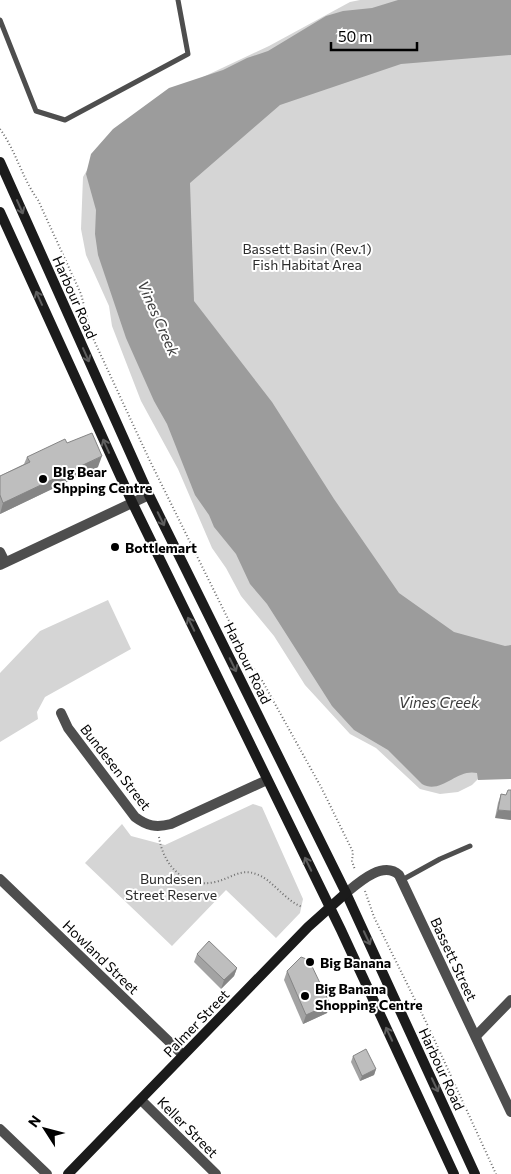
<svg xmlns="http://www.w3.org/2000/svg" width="511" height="1174" font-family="Commissioner,sans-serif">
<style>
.green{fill:#d5d5d5}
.water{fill:#9c9c9c}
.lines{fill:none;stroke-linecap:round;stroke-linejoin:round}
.path{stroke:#707070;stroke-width:2;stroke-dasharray:1 2.5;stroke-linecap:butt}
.lane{stroke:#4e4e4e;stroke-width:5}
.street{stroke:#4e4e4e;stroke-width:10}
.secondary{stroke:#1b1b1b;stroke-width:10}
.wall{fill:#a3a3a3}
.shaded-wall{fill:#858585}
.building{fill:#bebebe;stroke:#858585}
.oneway{stroke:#5f5f5f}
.poi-dot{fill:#000;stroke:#fff;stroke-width:2}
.labels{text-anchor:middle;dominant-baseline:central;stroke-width:4;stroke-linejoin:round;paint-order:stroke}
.park-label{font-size:14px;fill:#2c2c2c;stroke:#fff}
.street-label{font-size:14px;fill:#000;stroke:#fff}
.poi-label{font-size:14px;font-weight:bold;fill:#000;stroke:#fff;text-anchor:start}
.water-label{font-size:15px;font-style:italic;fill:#3d3d3d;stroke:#fff}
</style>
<rect width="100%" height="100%" fill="#fff"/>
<g class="green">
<path d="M360,0H511V755L501,756L472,785L458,792L440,794L420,789L376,748L350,734L305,685L274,636L241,596L226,568L212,548L178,469L141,401L112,326L109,306L86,255L81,229L83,177L97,153L203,77L269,46L350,2Z"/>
<path d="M108,600L131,649L45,697L37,712L38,719L0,742V673L40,631Z"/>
<path d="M253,804L262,807L303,899L300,913L276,938L226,890L172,946L85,863L122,824L131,836L165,845Z"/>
</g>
<path class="water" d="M398,0H511V55L401,64L280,105L190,183L194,301L272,402L334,499L399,593L454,632L505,646L511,645V779L478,780L477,773C457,768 441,795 422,784L388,750L354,730L332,706L267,604L250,584L236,554L214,527L209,515L195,495L167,424L154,401L126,338L98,255L95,234L96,210L86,174L91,154L113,129L169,88L223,70L247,58L268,51L326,16L343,11L372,8Z"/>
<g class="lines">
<g class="path">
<path d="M0,129C16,151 22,178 38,200L81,294L92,336L149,459L231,625L240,652L259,675L321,787L353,852L352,861L355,870"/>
<path d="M159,837C163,865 185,889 215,882C230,879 240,868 256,874C272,879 283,899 302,907"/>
<path d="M365,891L374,917L428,1026L496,1174"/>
</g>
<g class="lane">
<path d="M0,20L36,111L65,120L188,54L178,0"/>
<path d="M402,880L440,859L470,846"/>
</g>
<g class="street">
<path d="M0,552L5,562"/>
<path d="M0,565L149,495"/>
<path d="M61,713L68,728L135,817C147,826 156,828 171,824L267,780"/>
<path d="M0,879L183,1055"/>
<path d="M346,893C358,883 383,860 399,875L511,1112"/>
<path d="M476,1036L511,1000"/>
<path d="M141,1100L216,1174"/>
<path d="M0,1129L47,1174"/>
</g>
<g class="secondary">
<path d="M0,162L149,495L346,893L475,1174"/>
<path d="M0,212L132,502L341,930L454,1174"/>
<path d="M68,1174L308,927L346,893"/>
</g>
</g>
<g class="wall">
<path d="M67,443L98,467L0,514V476L24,464L27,457Z"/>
<path d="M511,790L495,818L498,803L501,794L506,795Z"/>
<path d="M197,954L237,968L234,976L221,989L194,962Z"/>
<path d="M287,971L330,1004L327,1013L303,1024L284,980Z"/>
<path d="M353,1056L376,1069L374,1075L360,1081L351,1062Z"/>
</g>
<g class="shaded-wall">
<path d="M102,456L98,467L0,514L3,503Z"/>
<path d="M498,810L511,811V820L495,818Z"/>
<path d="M237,968L234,976L221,989L224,980Z"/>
<path d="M330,1004L327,1013L303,1024L306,1015Z"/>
<path d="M376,1069L374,1075L360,1081L362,1076Z"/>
</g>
<g class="building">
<path d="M92,433L102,456L3,503L0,495V476L30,462L27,457L65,439L67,443Z"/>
<path d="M508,790H511V811L498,810L501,794L506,795Z"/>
<path d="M209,941L237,968L224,980L197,954Z"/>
<path d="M301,957L309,960L330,1004L306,1015L287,971Z"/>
<path d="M366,1049L376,1069L362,1076L353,1056Z"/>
</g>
<defs><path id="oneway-shaft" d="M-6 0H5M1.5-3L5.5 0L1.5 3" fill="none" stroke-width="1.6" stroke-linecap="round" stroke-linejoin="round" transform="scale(1.25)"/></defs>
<g class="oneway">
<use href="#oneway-shaft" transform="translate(20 207) rotate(66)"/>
<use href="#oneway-shaft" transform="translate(39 298) rotate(-114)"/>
<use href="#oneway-shaft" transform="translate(86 355) rotate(66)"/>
<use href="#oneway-shaft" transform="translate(106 446) rotate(-114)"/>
<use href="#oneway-shaft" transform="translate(161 519) rotate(64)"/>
<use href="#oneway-shaft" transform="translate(191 624) rotate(-116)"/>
<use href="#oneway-shaft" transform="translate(233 665) rotate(64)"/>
<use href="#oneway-shaft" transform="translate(308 864) rotate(-116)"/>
<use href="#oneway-shaft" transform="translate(367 938) rotate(65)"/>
<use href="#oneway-shaft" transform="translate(389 1034) rotate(-115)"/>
<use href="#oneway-shaft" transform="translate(435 1085) rotate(65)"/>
</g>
<g class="poi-dot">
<circle cx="43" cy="479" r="5"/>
<circle cx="115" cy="547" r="5"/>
<circle cx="310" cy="962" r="5"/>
<circle cx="305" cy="996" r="5"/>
</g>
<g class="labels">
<g class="park-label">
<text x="307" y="248">Bassett Basin (Rev.1)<tspan x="307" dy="16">Fish Habitat Area</tspan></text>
<text x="171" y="878">Bundesen<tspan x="171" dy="16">Street Reserve</tspan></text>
</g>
<g class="street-label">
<text transform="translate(75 297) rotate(66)">Harbour Road</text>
<text transform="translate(248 663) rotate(64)">Harbour Road</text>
<text transform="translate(116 767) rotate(52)">Bundesen Street</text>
<text transform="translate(101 957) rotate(44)">Howland Street</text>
<text transform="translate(454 959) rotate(65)">Bassett Street</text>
<text transform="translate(196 1023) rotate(-46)">Palmer Street</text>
<text transform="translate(442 1069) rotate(65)">Harbour Road</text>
<text transform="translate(188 1127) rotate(45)">Keller Street</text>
</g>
<g class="poi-label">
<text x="53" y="471">BIg Bear<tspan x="53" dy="16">Shpping Centre</tspan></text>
<text x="125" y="547">Bottlemart</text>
<text x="320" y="962">Big Banana</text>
<text x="315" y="988">Big Banana<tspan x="315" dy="16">Shopping Centre</tspan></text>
</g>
<g class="water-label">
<text transform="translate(159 318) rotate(66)">Vines Creek</text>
<text x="439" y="702">Vines Creek</text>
</g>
</g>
<g transform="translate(45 1129) rotate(306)" stroke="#ffffff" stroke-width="4" paint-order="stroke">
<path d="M0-4L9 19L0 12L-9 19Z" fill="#000000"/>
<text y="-8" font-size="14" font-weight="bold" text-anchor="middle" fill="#000000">N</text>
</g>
<path d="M331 42v8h86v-8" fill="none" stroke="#000000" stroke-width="2.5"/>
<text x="338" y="42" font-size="15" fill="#000000" stroke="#ffffff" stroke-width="4" paint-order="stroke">50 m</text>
</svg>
